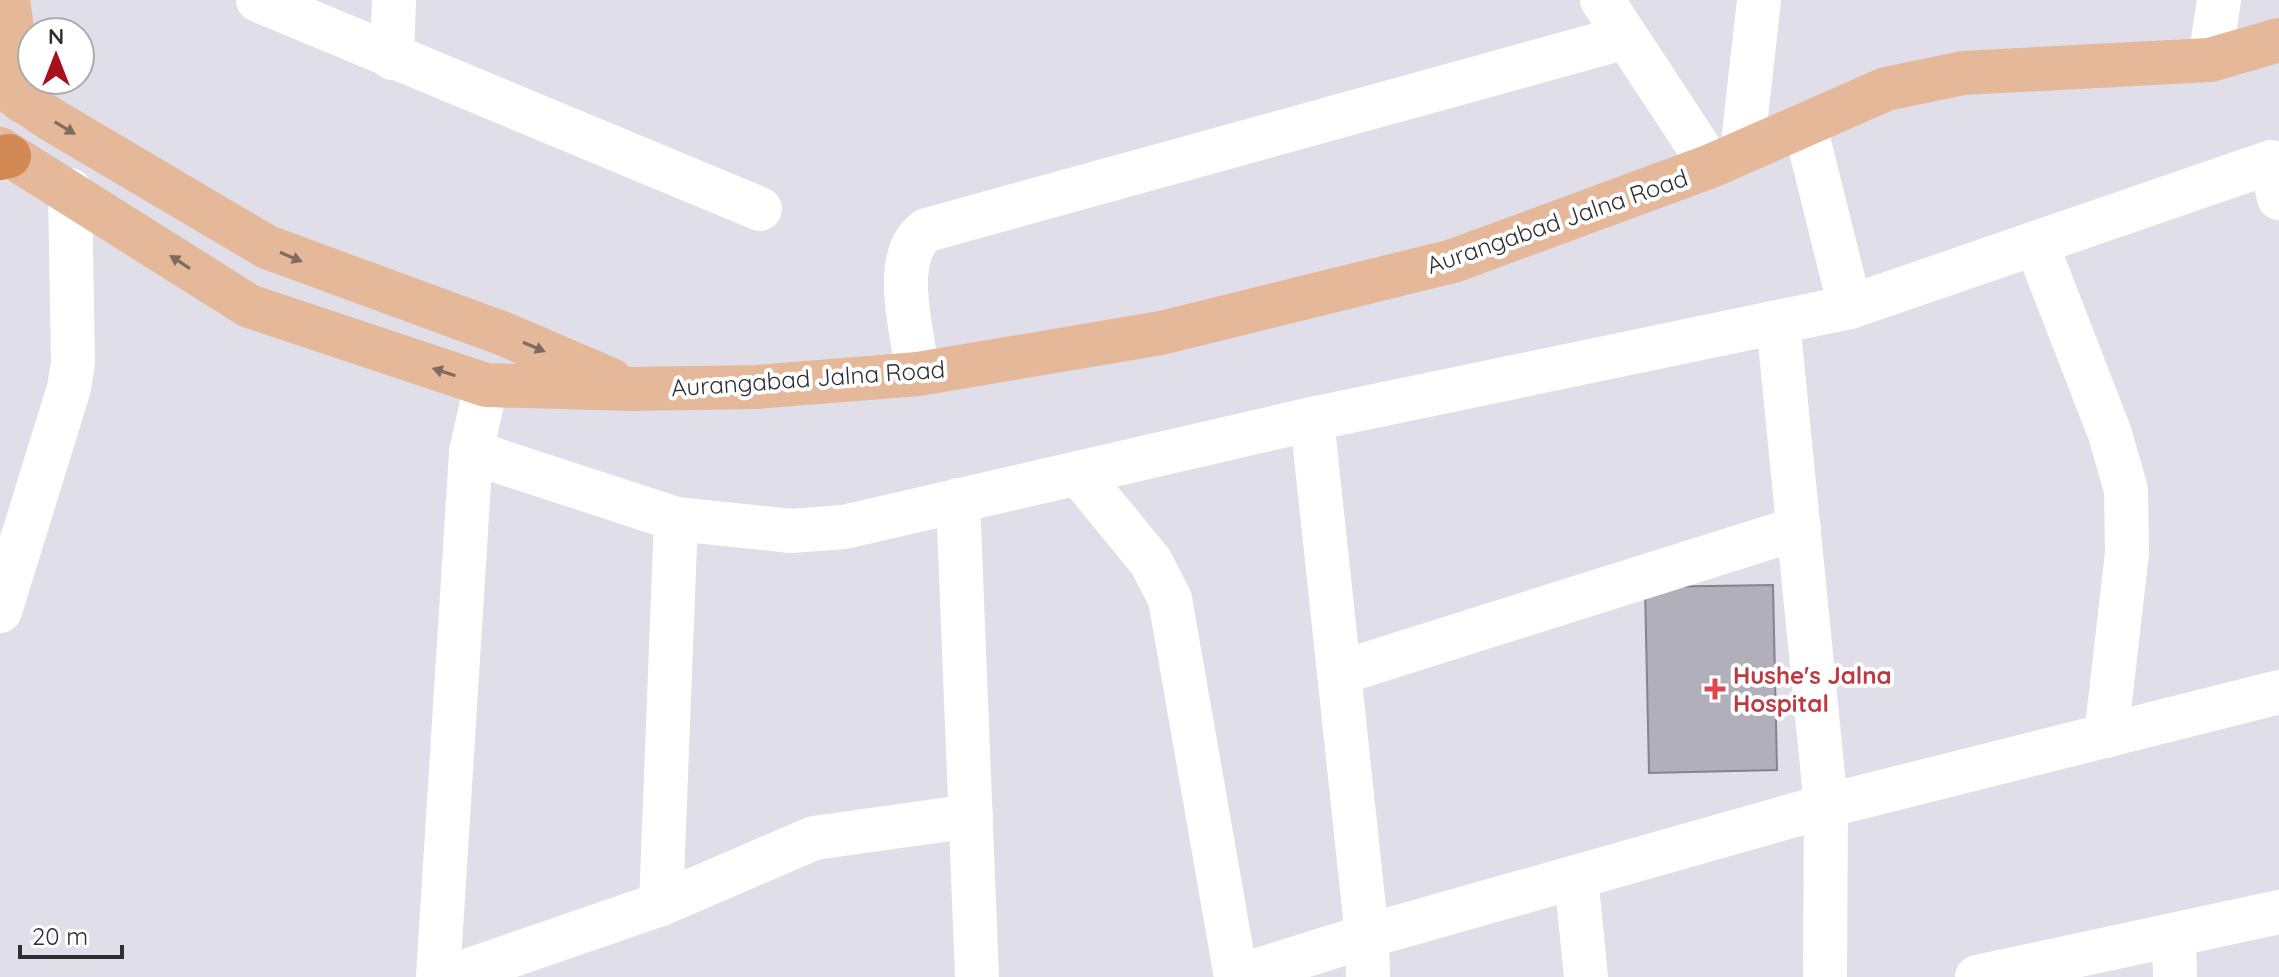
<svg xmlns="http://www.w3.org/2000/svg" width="2279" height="977" font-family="Quicksand,sans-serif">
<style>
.building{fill:#b1afb9;stroke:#85838d;stroke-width:2}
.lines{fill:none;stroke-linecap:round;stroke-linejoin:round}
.minor{stroke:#fff;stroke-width:44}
.major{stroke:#e4b898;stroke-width:44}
.highway{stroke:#d28954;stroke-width:44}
.oneway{fill:#806c5f}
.health-dot{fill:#e0444e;stroke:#fff;stroke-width:3}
.labels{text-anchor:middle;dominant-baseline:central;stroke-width:8;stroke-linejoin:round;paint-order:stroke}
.street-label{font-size:24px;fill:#2e2d31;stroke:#fff}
.health-label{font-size:24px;font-weight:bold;fill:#be3a42;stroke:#fff;text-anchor:start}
</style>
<rect width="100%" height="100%" fill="#e0dee9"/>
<path class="building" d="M1773,585L1777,770L1649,773L1645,587Z"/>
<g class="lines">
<g class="minor">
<path d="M258,0L760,209"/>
<path d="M1602,0L1711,166"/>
<path d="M392,58L394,0"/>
<path d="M2210,60L2219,0"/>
<path d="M1742,152L1759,0"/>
<path d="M2036,243L2110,434L2126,490L2127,553L2106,736"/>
<path d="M1850,307L2271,162L2279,198"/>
<path d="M1778,322L1826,806L1825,977"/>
<path d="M918,374C913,335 889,255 927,230L1626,37"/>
<path d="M471,452L676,519L791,531L844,527L1312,419"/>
<path d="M1078,473L1151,562L1170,599L1236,977"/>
<path d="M958,500L977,977"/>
<path d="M0,611L69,388L73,363L70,190"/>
<path d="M1339,673L1799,528"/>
<path d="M1576,877L1586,977"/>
<path d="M661,904L676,519"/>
<path d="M2174,935L2175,977"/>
<path d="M438,977L471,452L486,385"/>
<path d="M449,977L661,904L814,838L971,816"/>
<path d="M1236,977L1367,936L1312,419L1850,307L1805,126"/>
<path d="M1368,977L1367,936L1826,806L2279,692"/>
<path d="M1977,977L2279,912"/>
</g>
<g class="major">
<path d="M8,0L22,101"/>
<path d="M0,85L52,120L267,247L504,334L611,380"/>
<path d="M0,149L249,306L486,385L632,389L756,387L918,374L1161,333L1453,261L1711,166L1886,89L1963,73L2210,60L2279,40"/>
</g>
<path class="highway" d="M0,158L9,156"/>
</g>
<defs><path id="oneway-solid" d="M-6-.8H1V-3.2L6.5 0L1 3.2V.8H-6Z" transform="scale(2)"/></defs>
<g class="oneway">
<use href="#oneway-solid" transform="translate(65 128) rotate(31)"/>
<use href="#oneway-solid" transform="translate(291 257) rotate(23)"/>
<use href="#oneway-solid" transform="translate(180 262) rotate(-147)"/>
<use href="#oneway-solid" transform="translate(534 347) rotate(23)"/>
<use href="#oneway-solid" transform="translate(444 372) rotate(-162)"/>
</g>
<path class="health-dot" d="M1711 677h8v8h8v8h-8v8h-8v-8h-8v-8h8z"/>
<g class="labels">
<g class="street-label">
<text transform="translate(1557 221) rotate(-19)">Aurangabad Jalna Road</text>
<text transform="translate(808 378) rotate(-4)">Aurangabad Jalna Road</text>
</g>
<g class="health-label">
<text x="1733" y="675">Hushe's Jalna<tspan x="1733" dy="28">Hospital</tspan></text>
</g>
</g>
<g transform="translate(56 56)"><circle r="38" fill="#ffffff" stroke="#ababad" stroke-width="2"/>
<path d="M0-6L14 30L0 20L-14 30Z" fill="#a7101c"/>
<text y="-12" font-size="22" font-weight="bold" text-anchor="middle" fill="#2e2d31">N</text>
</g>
<path d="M20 945v12h102v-12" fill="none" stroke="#2e2d31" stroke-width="4"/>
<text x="32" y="945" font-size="24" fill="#2e2d31" stroke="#ffffff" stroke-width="6" paint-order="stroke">20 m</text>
</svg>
